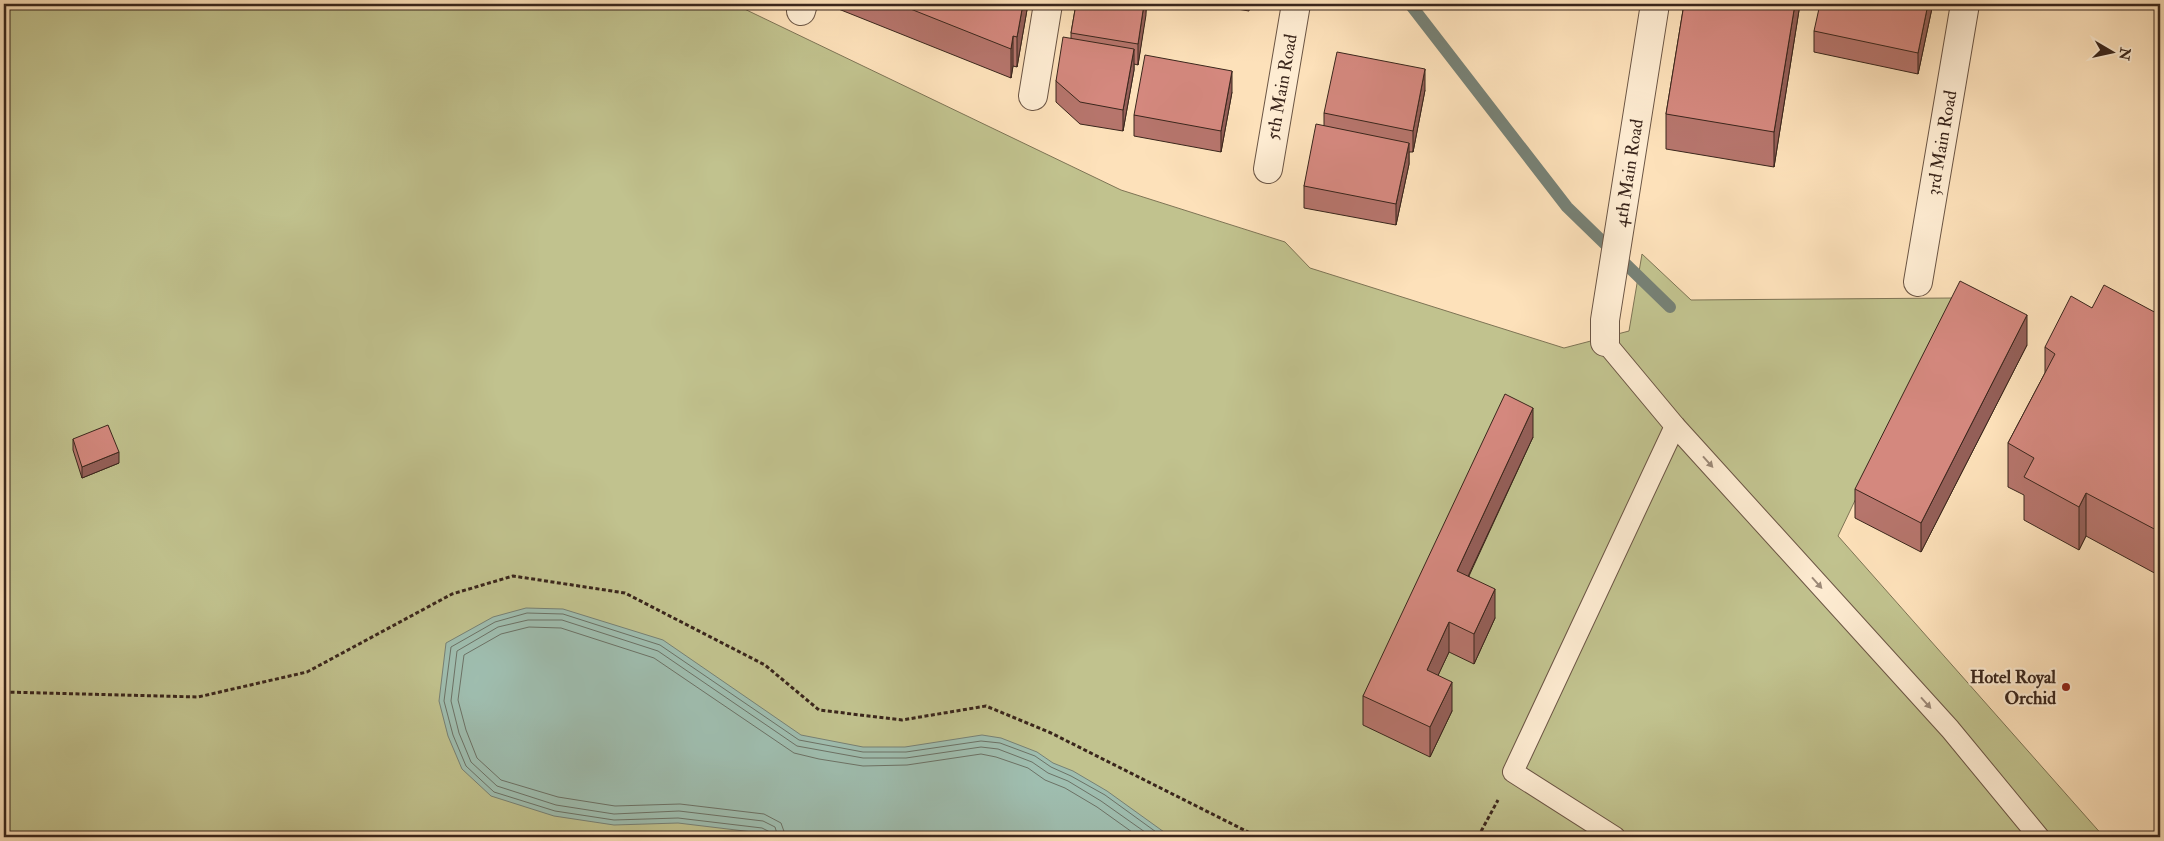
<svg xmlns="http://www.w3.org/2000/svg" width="2164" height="841" font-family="'IM FELL Double Pica',serif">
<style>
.green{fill:#c1c28e;stroke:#7e7455}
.water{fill:#9fbeb0;stroke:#778175}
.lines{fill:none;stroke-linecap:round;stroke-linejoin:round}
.shore{stroke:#6c7266;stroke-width:1}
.stream{stroke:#778175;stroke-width:12}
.service-casing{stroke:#6b5544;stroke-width:22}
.minor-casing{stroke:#6b5544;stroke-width:30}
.path{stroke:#3a261c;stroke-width:3;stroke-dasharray:4 2.5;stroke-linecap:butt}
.service{stroke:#feecd2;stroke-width:20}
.minor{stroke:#feecd2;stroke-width:28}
.wall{fill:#b6756c;stroke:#3a261c}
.shaded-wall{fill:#945f58;stroke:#3a261c}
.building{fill:#d4887e;stroke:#3a261c}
.oneway{fill:#9c8977}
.poi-dot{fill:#8f2418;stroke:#feecd2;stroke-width:2}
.labels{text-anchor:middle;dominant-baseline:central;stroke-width:4.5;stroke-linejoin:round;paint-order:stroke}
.street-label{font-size:18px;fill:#3a261c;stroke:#feecd2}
.poi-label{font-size:18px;font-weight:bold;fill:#3a261c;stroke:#feecd2;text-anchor:end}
</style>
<rect width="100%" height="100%" fill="#fde1ba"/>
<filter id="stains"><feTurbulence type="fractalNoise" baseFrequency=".004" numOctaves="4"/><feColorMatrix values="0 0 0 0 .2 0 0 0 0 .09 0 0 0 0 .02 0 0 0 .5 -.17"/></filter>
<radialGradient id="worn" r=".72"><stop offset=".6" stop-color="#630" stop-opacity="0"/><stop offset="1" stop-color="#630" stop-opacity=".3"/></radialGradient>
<path class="green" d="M4,4H734L1121,190L1285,242L1310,268L1564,348L1629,331L1642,254L1691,300L1952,298L1838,536L2104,837H4Z"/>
<path class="water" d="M526,608L563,609L663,640L801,735L863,747H905L982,735L1001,738L1037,752L1053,763L1073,771L1107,791L1171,837H771L761,833L678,823L614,825L554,816L491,796L462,769L448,736L439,701L446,643L493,617Z"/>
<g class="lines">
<g class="shore">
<path d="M772,837L770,832L762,828L678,818L614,820L555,811L494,792L466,766L453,735L444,701L451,647L495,622L527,613L563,614L660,645L799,740L863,752H906L981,741L1000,743L1035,756L1051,767L1071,776L1105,795L1163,837"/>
<path d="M778,837L775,827L763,821L679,811L614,814L556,805L497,786L471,762L459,733L451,701L457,651L498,627L528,620H562L658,651L797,746L863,758H906L981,747L998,749L1032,762L1048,773L1068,781L1101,801L1152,837"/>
<path d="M786,837L781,823L764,814L680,804L615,806L558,797L501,780L477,758L466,730L458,700L464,655L501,634L529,627L561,628L654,658L794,753L819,759L863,766L907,765L981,754L996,757L1028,768L1045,780L1065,788L1097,807L1139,837"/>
</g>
<path class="stream" d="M1410,4L1567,207L1670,307"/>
<defs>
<g id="service">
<path d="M1605,342L1675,426L1950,729L2039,837"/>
<path d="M1615,837L1513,772L1675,426"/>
</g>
<g id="minor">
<path d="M801,11L803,4"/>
<path d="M1033,96L1048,4"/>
<path d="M1268,169L1296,4"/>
<path d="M1918,282L1965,4"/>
<path d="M1605,342V320L1655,4"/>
</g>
</defs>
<use href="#service" class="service-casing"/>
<use href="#minor" class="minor-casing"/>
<g class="path">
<path d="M4,692L198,697L307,672L452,594L513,576L625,593L765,665L819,710L902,720L986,706L1051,733L1258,837"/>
<path d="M1478,837L1498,800"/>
</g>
<use href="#service" class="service"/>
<use href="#minor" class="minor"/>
</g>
<g class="wall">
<path d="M826,4H1028L1017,67L1013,66L1011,78Z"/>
<path d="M1076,4H1148L1146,11L1138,65L1134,64V70L1123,131L1080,124L1056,102V81L1071,38V33Z"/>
<path d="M1208,4H1250L1249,11Z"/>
<path d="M1684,4H1800L1774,167L1666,149V114Z"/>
<path d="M1932,4V8L1918,74L1814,52V31Z"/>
<path d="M1425,90L1413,152H1409V164L1396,225L1304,208V186L1324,126V113Z"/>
<path d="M1232,92L1221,152L1134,136V115Z"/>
<path d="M2092,308L2160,315V576L2086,536L2079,550L2024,520V495L2008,487V443L2045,373V347Z"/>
<path d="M2027,345L1921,552L1855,518V489Z"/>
<path d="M1533,437L1469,576L1495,618L1474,664L1449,652L1438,675L1452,711L1430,757L1363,725V696Z"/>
<path d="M73,439L119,463L82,478L73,450Z"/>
</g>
<g class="shaded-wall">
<path d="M1023,4H1028L1017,67V37Z"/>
<path d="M1144,4H1146V15L1138,65V44Z"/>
<path d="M1795,4H1800L1774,167V132Z"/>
<path d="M1928,4H1932V8L1918,74V53Z"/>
<path d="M1013,36V66L1011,78V49Z"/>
<path d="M1134,49V70L1123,131V110Z"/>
<path d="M1425,69V90L1413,152V131Z"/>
<path d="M1232,71V92L1221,152V131Z"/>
<path d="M1409,143V164L1396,225V204Z"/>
<path d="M2027,315V345L1921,552V523Z"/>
<path d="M1533,408V437L1457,600V571Z"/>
<path d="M119,452V463L82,478V467Z"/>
<path d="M2086,493V536L2079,550V507Z"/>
<path d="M1495,589V618L1474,664V634Z"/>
<path d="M1449,622V652L1427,699V670Z"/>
<path d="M1452,682V711L1430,757V727Z"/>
</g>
<g class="building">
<path d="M898,4H1023L1017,37L1013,36L1011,49Z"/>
<path d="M1076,4H1144L1138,44L1071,33Z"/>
<path d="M1684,4H1795L1774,132L1666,114Z"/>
<path d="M1820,4H1928L1918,53L1814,31Z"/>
<path d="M1063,37L1134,49L1123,110L1080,102L1056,81Z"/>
<path d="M1337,52L1425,69L1413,131L1324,113Z"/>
<path d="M1145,55L1232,71L1221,131L1134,115Z"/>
<path d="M1316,124L1409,143L1396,204L1304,186Z"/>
<path d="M1960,281L2027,315L1921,523L1855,489Z"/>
<path d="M2104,285L2160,315V532L2086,493L2079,507L2024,477L2034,458L2008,443L2055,354L2045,347L2071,296L2092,308Z"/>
<path d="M1505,394L1533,408L1457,571L1495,589L1474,634L1449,622L1427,670L1452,682L1430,727L1363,696Z"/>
<path d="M108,425L119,452L82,467L73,439Z"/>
</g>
<defs><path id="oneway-solid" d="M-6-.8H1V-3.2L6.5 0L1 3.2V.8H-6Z" transform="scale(1.25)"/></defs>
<g class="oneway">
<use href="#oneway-solid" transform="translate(1708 462) rotate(48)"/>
<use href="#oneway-solid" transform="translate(1817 583) rotate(48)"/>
<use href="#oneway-solid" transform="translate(1926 703) rotate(48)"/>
</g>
<circle class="poi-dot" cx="2066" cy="687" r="5"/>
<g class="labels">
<g class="street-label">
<text transform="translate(1282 87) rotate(-80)">5th Main Road</text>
<text transform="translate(1942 143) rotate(-80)">3rd Main Road</text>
<text transform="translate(1629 173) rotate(-81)">4th Main Road</text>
</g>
<g class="poi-label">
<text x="2056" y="677">Hotel Royal<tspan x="2056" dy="21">Orchid</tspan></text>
</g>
</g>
<rect width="2164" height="841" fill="none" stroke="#fde1ba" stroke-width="20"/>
<rect x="5" y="5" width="2154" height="831" fill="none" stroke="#3a261c" stroke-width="2.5"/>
<rect x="10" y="10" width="2144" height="821" fill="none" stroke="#3a261c"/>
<g transform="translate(2112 52) rotate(99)" stroke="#feecd2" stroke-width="4" paint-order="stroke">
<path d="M0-4L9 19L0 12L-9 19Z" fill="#3a261c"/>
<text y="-8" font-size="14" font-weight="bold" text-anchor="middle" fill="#3a261c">N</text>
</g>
<rect width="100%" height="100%" filter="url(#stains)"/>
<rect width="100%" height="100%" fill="url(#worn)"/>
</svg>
